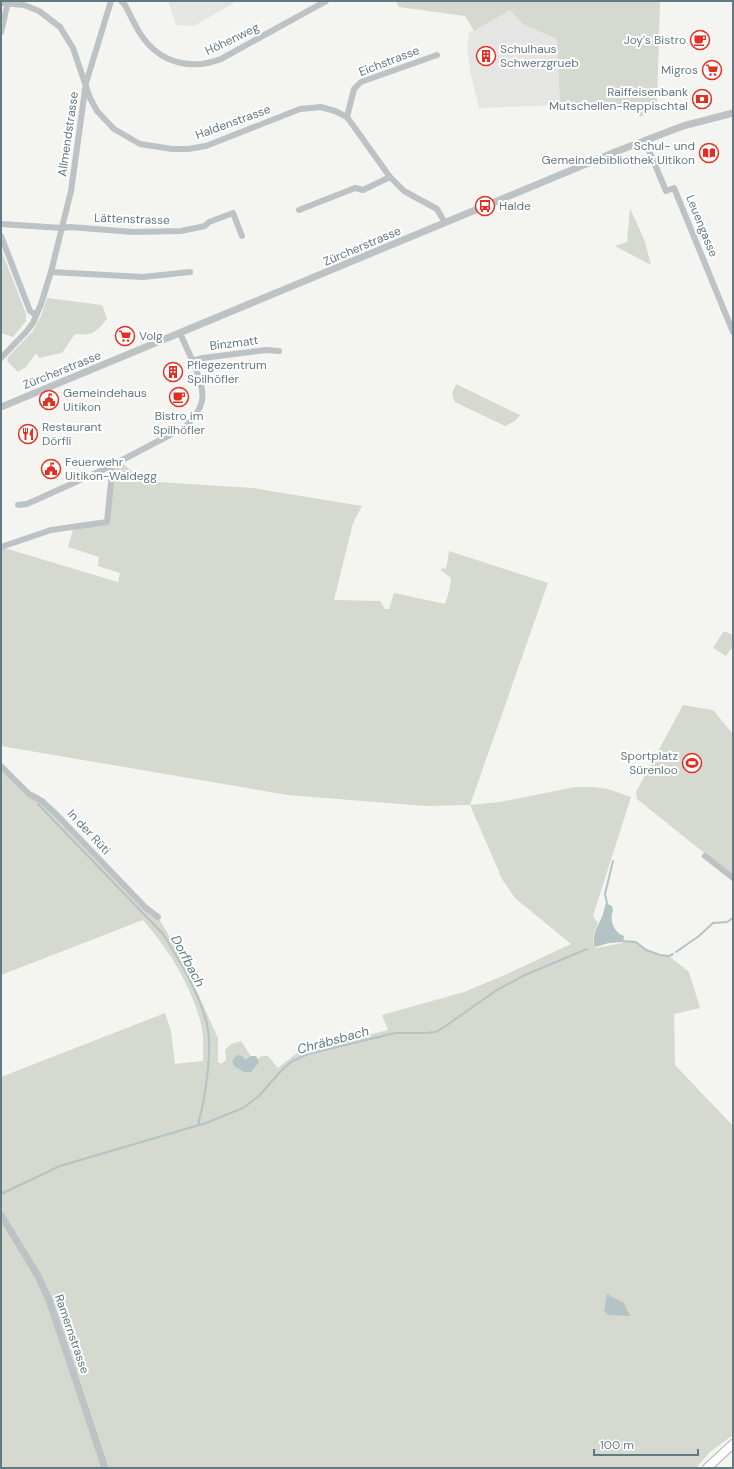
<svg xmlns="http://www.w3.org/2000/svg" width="734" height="1469" font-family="'DM Sans',sans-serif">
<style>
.built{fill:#e5e5e4}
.green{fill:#d5d9cf}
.water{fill:#b4c3c5}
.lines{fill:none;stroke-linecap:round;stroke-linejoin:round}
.stream{stroke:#b4c3c5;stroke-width:2}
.secondary-casing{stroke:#afb6b9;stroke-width:10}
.minor{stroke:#bdc2c5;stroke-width:6}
.tertiary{stroke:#bdc2c5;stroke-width:7}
.secondary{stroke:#fff;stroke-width:8}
.labels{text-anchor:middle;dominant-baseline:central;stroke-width:4;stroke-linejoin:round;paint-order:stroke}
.street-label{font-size:12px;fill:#637982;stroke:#fff}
.poi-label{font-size:12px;fill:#637982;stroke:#fff;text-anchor:start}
.water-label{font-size:13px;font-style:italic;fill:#5f7b7f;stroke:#fff}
</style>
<rect width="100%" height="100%" fill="#f4f4f0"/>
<g class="built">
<path d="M168,1H237L194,26L176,25Z"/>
<path d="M510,10L524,25L557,39L560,105L479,108L471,75L467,48L469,32L474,31Z"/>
</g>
<g class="green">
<path d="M396,1H660L657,104L649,109L643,116L640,117L636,106L560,105L557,39L524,25L510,10L474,31L465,16L399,7Z"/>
<path d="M630,208L645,242L651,265L615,246L627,242Z"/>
<path d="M1,249L26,314V321L13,337L1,333Z"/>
<path d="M47,298L102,305L107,319C96,332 93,336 75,334L62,353L39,358L36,353L26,367L18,372L7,361L8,357L33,331L41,316Z"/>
<path d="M456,384L520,415L515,421L505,426L455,402L452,394Z"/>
<path d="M120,461L143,481L253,488L362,506L353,523L334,600L380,601L385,609H389L394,593L445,604L450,588L451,578L441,570L442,568L445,569L447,565L449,551L548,583L470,805L500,802L575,787H593L608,789L631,797L593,916L598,923C593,933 592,937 595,948L623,943V941L636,942L646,950L660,955L669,956L689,972L700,1008L674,1014L675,1065L733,1126V1435L710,1452L696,1468H1V1077L165,1013L171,1031L175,1064L203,1061C203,1049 204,1035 201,1024C191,985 169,950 143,920L1,975V766L29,794L42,801L158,917L181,956L218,1038V1062L221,1064L226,1060L225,1050L231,1044L241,1041L251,1056L245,1060L232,1061L259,1062L257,1059L262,1056H268L278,1068L297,1053L388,1030L382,1015L464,992L505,975L571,944L515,898L502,879L470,805L425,806L288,795L1,746V547L118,582L120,573L98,566L99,557L68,547L74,526L107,522L109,467Z"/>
<path d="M723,632H727L733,636V646L726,656L713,648Z"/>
<path d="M683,705L713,710L733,734V876L637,799L636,792Z"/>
</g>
<g class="water">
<path d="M606,903L612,906L613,911C609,919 614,933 624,936L623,942L609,943L595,947C592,933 596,930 601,919C604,914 604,908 606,903Z"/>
<path d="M237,1055L242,1056L245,1060L251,1056H256L259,1062L251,1072H244L234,1066L232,1061Z"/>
<path d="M607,1294L624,1303L630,1316L608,1315L604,1311Z"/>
</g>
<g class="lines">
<g class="stream">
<path d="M38,804L163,934C180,961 199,993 207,1024C213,1050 205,1099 198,1125"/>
<path d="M607,903L605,894L613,861"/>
<path d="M623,941L636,942L646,950L660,955L669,956L673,954"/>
<path d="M676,952L699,936L713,923L727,922L733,918"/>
<path d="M1,1194L60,1166L206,1123L243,1108L259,1096L281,1071L291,1062L308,1054L395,1033H426L436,1032L447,1025L497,990L525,975L587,949"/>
</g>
<defs>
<path id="secondary" d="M707,1468L733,1444"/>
</defs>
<use href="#secondary" class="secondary-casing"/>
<g class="minor">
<path d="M121,1L125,5C131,16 136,29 144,39C163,64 193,70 221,59L326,1"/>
<path d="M1,3L24,5L39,11L60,27L73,48L90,98L97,111L114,129L140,144L172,149H188L206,146L300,109L321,107L335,111L347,117L390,177L404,191L437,209L445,223"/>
<path d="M1,32L8,2"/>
<path d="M347,117L354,89L361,82L437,55"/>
<path d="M645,141L666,191L674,188L733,332"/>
<path d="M299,210L355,188L363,190L390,177"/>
<path d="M1,224L62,228L70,227L133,232L181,231L205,226L209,222L233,213L242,236"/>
<path d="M1,236L30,311L36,315"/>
<path d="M51,272L143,277L190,272"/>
<path d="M1,358L26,332L33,323L41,304L51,272L71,191L86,83L111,1"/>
<path d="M192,361L203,358L266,350L279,351"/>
<path d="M18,505L27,504L109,467L185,427C191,421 200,411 202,401C206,384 187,350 180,333"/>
<path d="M1,547L51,530L107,522L112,472L109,467"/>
<path d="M1,766L29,794L42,801L56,814L146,908L158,917"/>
<path d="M705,856L733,878"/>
</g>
<g class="tertiary">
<path d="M1,407L615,152L683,126L733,113"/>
<path d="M1,1215L38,1276L49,1300L105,1468"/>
</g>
<use href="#secondary" class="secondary"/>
</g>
<defs>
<symbol id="cafe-ring" viewBox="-11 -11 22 22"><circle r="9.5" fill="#fff" stroke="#e32f21" stroke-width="1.5"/><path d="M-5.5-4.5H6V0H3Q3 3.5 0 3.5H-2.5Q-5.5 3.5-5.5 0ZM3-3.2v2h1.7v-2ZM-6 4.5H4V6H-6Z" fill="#e32f21"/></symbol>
<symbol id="building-ring" viewBox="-11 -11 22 22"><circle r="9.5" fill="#fff" stroke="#e32f21" stroke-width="1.5"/><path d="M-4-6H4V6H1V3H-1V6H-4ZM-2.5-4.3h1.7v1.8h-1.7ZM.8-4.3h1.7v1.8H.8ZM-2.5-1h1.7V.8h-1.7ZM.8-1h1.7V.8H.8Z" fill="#e32f21"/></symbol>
<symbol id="supermarket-ring" viewBox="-11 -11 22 22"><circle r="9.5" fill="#fff" stroke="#e32f21" stroke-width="1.5"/><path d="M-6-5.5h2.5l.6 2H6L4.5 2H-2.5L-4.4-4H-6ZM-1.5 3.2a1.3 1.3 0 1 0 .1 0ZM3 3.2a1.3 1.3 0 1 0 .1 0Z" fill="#e32f21"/></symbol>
<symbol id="bank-ring" viewBox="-11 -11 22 22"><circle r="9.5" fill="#fff" stroke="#e32f21" stroke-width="1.5"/><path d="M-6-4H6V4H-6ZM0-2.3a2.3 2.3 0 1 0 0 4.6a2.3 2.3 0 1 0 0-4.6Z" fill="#e32f21"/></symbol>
<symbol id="library-ring" viewBox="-11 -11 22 22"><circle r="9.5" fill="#fff" stroke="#e32f21" stroke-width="1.5"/><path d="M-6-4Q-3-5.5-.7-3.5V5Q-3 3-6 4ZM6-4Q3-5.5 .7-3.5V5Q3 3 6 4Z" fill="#e32f21"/></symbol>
<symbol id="bus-ring" viewBox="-11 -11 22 22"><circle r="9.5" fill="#fff" stroke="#e32f21" stroke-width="1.5"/><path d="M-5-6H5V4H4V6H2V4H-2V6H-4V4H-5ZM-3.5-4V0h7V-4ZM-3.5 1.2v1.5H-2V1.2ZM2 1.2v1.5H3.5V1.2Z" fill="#e32f21"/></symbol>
<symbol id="civic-ring" viewBox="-11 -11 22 22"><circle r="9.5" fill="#fff" stroke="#e32f21" stroke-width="1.5"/><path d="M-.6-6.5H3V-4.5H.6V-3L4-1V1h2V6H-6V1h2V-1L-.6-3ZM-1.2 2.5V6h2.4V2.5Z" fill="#e32f21"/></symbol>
<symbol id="restaurant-ring" viewBox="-11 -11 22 22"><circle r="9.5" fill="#fff" stroke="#e32f21" stroke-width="1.5"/><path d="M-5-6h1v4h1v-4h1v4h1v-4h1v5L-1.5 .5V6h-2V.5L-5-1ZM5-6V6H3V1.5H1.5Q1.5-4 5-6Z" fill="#e32f21"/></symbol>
<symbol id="stadium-ring" viewBox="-11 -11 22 22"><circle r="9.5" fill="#fff" stroke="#e32f21" stroke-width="1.5"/><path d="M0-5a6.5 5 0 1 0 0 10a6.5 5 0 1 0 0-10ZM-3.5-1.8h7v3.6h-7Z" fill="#e32f21"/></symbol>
</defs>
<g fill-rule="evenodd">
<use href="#cafe-ring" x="689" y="29" width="22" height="22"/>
<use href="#building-ring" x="475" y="45" width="22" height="22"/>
<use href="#supermarket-ring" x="701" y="59" width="22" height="22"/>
<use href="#bank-ring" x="691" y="88" width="22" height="22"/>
<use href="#library-ring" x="698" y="142" width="22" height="22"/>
<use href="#bus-ring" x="474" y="195" width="22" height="22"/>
<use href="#supermarket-ring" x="114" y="325" width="22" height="22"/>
<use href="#building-ring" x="162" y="361" width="22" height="22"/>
<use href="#cafe-ring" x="168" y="386" width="22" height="22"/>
<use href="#civic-ring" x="38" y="389" width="22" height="22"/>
<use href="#restaurant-ring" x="17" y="423" width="22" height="22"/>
<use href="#civic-ring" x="40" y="458" width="22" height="22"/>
<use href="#stadium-ring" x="681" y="752" width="22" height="22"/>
</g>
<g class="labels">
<g class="street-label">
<text transform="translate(232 39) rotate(-26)">Höhenweg</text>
<text transform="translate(389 61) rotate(-21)">Eichstrasse</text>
<text transform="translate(233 122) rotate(-20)">Haldenstrasse</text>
<text transform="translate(68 134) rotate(-82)">Allmendstrasse</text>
<text transform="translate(132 219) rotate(2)">Lättenstrasse</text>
<text transform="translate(702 226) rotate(68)">Leuengasse</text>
<text transform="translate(362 246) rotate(-23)">Zürcherstrasse</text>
<text transform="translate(234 343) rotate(-7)">Binzmatt</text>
<text transform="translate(62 370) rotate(-22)">Zürcherstrasse</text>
<text transform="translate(89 832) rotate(47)">In der Rüti</text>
<text transform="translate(72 1334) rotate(71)">Ramernstrasse</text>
</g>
<g class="poi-label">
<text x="686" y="40" text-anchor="end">Joy's Bistro</text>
<text x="500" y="49">Schulhaus<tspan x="500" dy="14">Schwerzgrueb</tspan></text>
<text x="698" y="70" text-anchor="end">Migros</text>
<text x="688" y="92" text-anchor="end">Raiffeisenbank<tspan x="688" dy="14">Mutschellen-Reppischtal</tspan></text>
<text x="695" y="146" text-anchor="end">Schul- und<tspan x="695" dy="14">Gemeindebibliothek Uitikon</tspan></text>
<text x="499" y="206">Halde</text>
<text x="139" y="336">Volg</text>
<text x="187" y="365">Pflegezentrum<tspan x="187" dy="14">Spilhöfler</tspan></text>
<text x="63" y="393">Gemeindehaus<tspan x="63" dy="14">Uitikon</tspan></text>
<text x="179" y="416" text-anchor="middle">Bistro im<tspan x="179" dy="14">Spilhöfler</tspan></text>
<text x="42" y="427">Restaurant<tspan x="42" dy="14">Dörfli</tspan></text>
<text x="65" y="462">Feuerwehr<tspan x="65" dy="14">Uitikon-Waldegg</tspan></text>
<text x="678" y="756" text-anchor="end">Sportplatz<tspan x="678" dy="14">Sürenloo</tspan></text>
</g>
<g class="water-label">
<text transform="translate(188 961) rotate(62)">Dorfbach</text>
<text transform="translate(333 1040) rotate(-15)">Chräbsbach</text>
</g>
</g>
<rect width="734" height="1469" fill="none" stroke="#637982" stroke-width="4"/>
<path d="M594 1449v6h104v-6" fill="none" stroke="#637982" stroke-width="2"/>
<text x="600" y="1449" font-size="12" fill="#637982" stroke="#ffffff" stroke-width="3" paint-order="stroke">100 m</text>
</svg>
